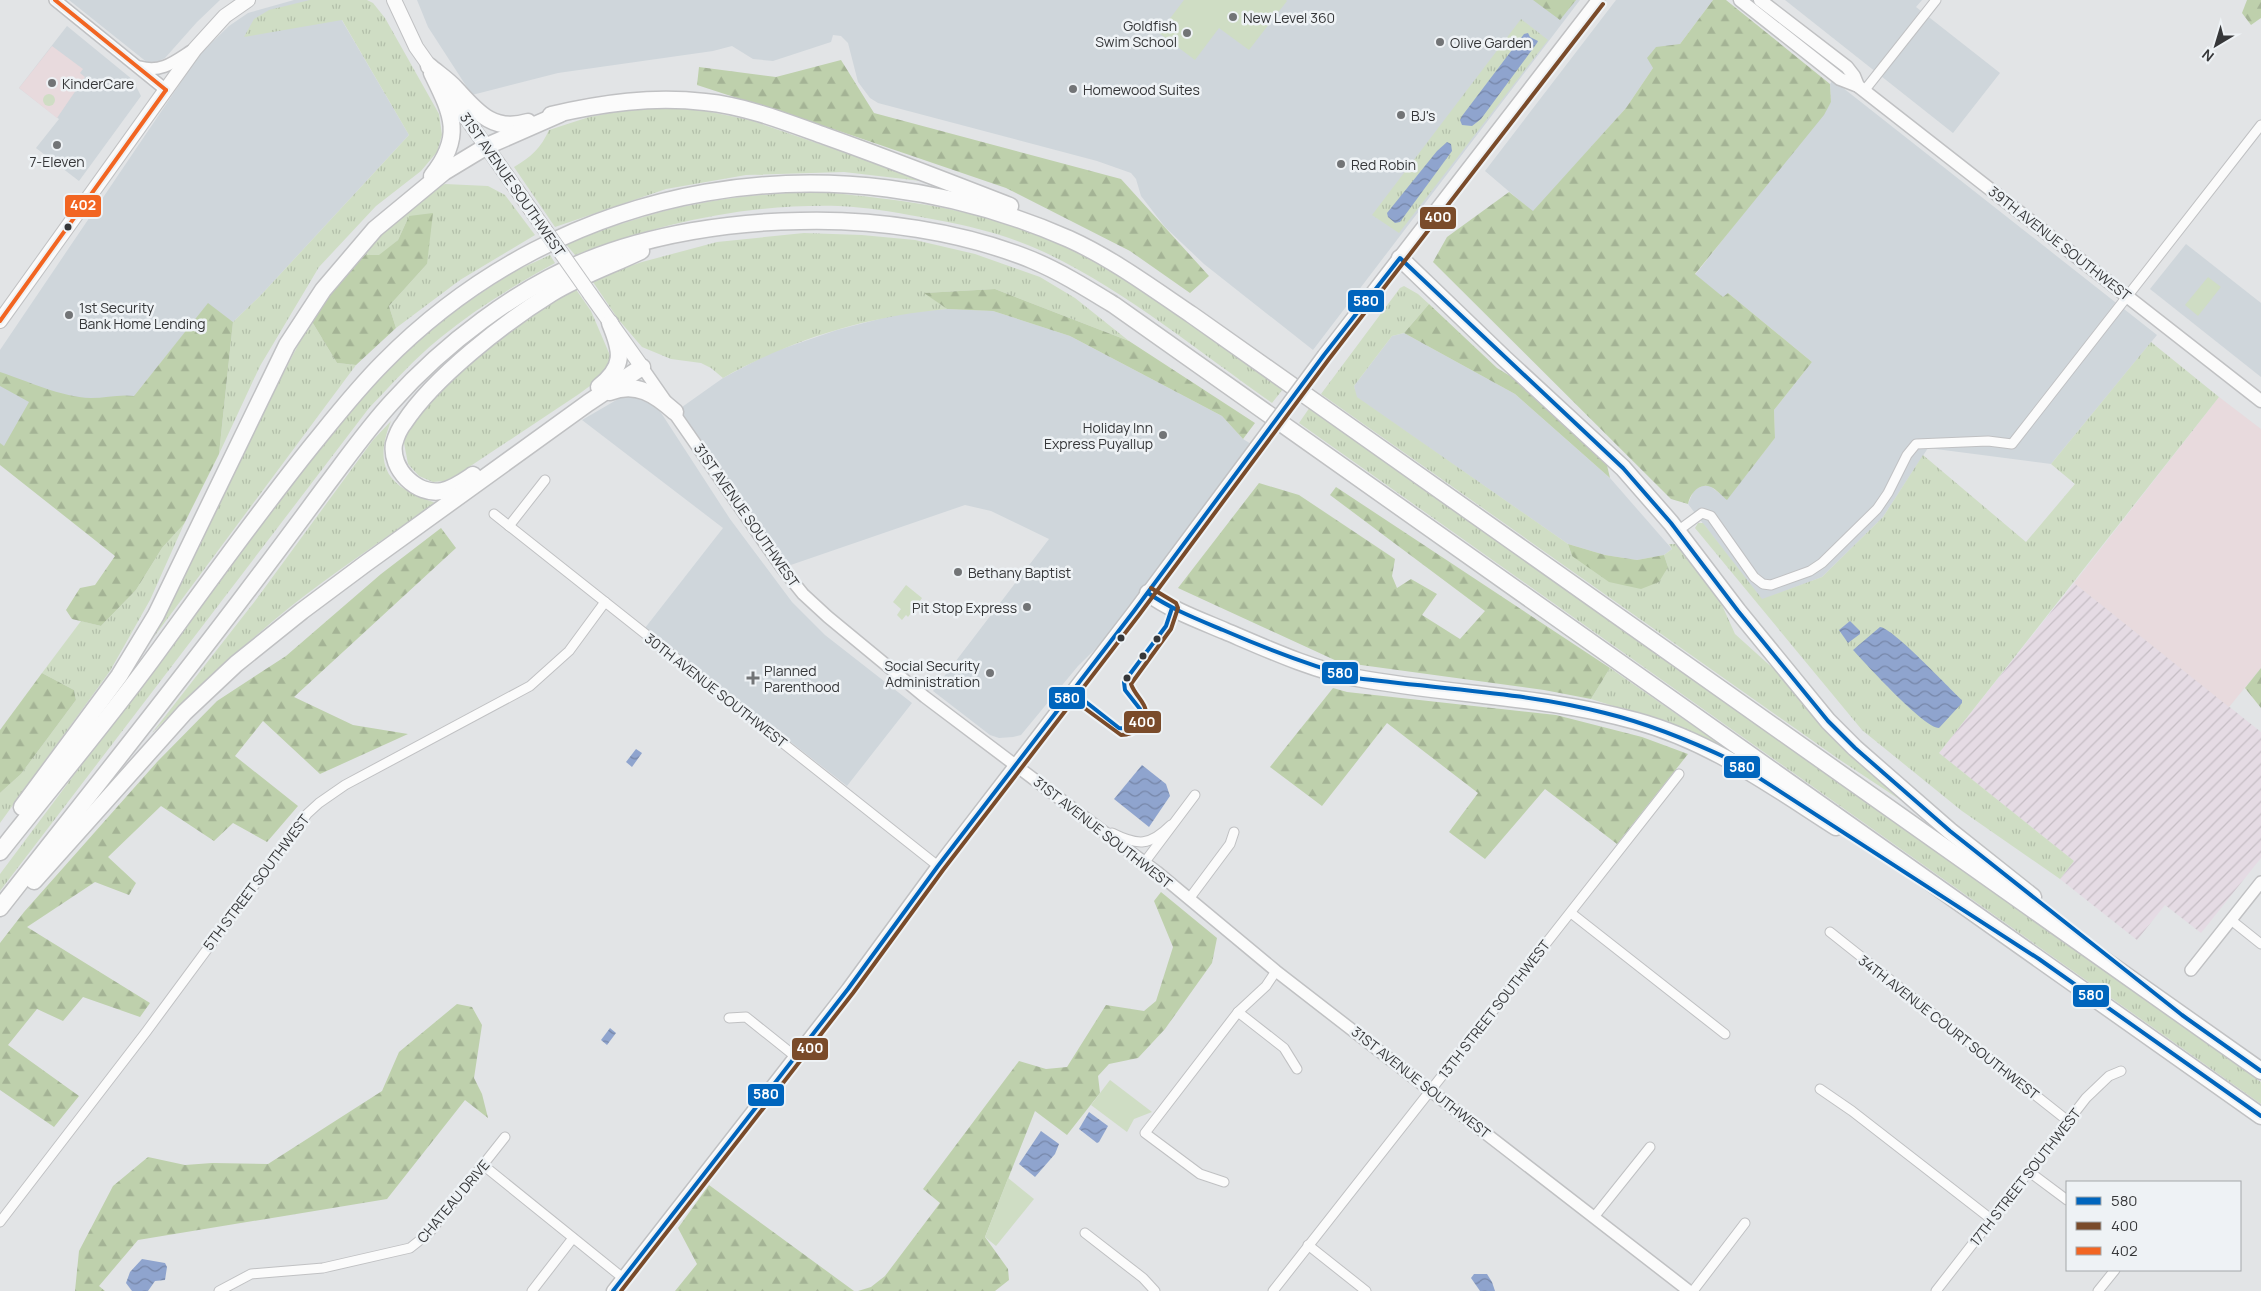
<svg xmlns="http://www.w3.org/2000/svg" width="2261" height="1291" font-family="Manrope,sans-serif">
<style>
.built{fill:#cfd6db}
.industrial{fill:url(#industrial-furrows)}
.education{fill:#e8dadd}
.grass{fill:url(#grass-tufts)}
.forest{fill:url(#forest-firs)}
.park{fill:#cfddc4}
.water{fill:url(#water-waves)}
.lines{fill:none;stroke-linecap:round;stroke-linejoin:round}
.minor-casing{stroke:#c0c1c3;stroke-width:11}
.tertiary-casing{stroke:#c0c1c3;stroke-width:14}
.secondary-casing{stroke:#c0c1c3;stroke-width:15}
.primary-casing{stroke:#c0c1c3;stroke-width:16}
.motorway-casing{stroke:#c0c1c3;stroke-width:19}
.minor{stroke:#fbfbfb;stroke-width:9}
.tertiary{stroke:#fbfbfb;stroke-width:11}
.secondary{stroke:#fbfbfb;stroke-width:12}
.primary{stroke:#fbfbfb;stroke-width:14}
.motorway{stroke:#fbfbfb;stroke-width:16}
.secondary-bridge-casing{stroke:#c0c1c3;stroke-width:15;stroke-linecap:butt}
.primary-bridge-casing{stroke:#c0c1c3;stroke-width:16;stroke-linecap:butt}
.secondary-bridge{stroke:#fbfbfb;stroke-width:12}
.primary-bridge{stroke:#fbfbfb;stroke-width:14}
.bus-1-casing{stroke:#eef2f5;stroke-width:8}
.bus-2-casing{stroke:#eef2f5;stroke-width:8}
.bus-3-casing{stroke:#eef2f5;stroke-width:8}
.bus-1{stroke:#0065bd;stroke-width:4}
.bus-2{stroke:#7a4b2a;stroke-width:4}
.bus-3{stroke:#f26522;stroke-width:4}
.poi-dot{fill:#727476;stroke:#eef2f5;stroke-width:2}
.bus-dot{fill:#363739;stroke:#eef2f5;stroke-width:2}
.labels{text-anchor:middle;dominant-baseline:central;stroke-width:5;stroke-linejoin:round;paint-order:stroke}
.poi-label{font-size:14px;fill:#363739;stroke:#eef2f5;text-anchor:start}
.street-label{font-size:14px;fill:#363739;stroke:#eef2f5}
.line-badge{stroke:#eef2f5;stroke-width:2}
.badge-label{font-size:14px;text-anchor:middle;font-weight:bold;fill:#fff}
</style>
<defs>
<pattern id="industrial-furrows" width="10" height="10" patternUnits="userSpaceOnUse" patternTransform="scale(1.25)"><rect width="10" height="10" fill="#e5dbe4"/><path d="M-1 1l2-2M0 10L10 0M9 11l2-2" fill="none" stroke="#c5bdc4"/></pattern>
<pattern id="grass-tufts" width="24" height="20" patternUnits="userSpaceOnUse" patternTransform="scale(1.25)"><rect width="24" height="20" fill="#cfddc4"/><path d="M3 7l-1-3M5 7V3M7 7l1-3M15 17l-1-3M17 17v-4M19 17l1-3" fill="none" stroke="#b2bea9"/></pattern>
<pattern id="forest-firs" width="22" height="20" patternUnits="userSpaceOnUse" patternTransform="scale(1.25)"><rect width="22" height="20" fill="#bed0ac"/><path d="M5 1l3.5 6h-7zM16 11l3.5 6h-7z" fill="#a4b395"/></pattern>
<pattern id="water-waves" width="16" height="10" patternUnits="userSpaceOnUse" patternTransform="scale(1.25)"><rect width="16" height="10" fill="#8fa4ce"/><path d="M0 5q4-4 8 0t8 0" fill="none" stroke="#7686a8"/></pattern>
</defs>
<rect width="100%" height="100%" fill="#e2e4e6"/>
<g class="built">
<path d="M69,0H220L197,22L165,58L155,63H148Z"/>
<path d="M294,0H330L409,135L261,295L233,322L208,304L134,396L0,457V350L200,54L229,26L248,13Z"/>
<path d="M417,0H1580L1313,350L1204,264L1165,227L1141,196L1136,179L1131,173L1097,161L878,103L870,98L858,82L848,43L841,36L833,35L831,42L773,61L753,59L732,46L713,51L558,73L472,95L428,27Z"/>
<path d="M1616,0H1713L1680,44L1653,68L1626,108L1533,212L1485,171Z"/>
<path d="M1785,0H1922L1916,7L2000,73L1953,133Z"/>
<path d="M67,26L133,80L141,96L79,181L36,148L59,119L19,88Z"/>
<path d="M1833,80L2157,335L2051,464L1928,448L1883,517L1822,577L1762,600L1688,504L1694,490L1702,486H1710L1727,499L1775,438L1774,410L1812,362L1728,293L1723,298L1695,275L1831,102L1830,84Z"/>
<path d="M2186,244L2261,303V377L2150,289Z"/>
<path d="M947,309L993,311L1070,336L1222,416L1243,439L1256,447L1134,611L1078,666L1021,735L1013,737L999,738L990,735L933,691L1049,539L991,511L965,505L782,568L675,412L723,378L770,353L837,330L902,313Z"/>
<path d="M1404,333L1515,394L1610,478L1672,549L1664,555L1637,560L1605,555L1568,544L1356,397L1354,386L1392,336Z"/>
<path d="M625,395L644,397L656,405L730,519L792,602L825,635L912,703L847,786L645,628L723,528L582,420Z"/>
</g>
<path class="industrial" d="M2074,583L2261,732V858L2201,933L2165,905L2137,940L2060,879L2074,861L1939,753Z"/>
<g class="education">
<path d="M52,46L83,69L80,73L85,77L57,118L19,88Z"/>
<path d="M2219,397L2261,429V668L2229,707L2074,583Z"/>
</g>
<g class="grass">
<path d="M310,0H367L373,3L385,18L439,114L442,135L437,152L421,171L376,206L319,267L260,366L219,454L233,322L261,295L409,135L342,20L244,37L254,19L269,10Z"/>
<path d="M1521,19L1548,40L1399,233L1372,215Z"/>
<path d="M691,108L750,120L930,182L844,172L746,175L666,189L555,227L514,167C531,157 541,148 549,130L589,117L633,109Z"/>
<path d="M445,184L488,186L505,195L535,235L460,280L396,328L389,306L427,264L409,216L398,240L379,256L356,255L428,193Z"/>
<path d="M814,191C893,199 962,206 1037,234C1087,252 1131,283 1174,313C1210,338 1247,363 1283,389L1272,403C1198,351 1126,291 1044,252C1006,234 962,224 921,217C893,212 865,207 838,206C745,204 661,223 575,255L565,243C608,228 652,212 697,204C736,196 775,194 814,191Z"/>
<path d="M804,233L862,235L915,240L975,254L1040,277L1075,298L1129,341L995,289L925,293L947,309C868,316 792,339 723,378L711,368L701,363L671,359L642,347L618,319L591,279L642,262L717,242Z"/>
<path d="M550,255L555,263C515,285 475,309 440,338C414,359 392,384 369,408L0,891V874L307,463L382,372L454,311L513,272Z"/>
<path d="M1404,286L1418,294L1429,304L1404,333L1392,336L1354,386L1357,397L1568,544L1572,556L1668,567L1664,555L1672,549L1669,544H1678L1689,561L1717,594L1735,634L1776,671L1825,725L1905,803L1840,760L1321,394L1400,288Z"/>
<path d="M575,288L591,311L612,360L602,377L579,394L457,475L444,481L433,482L419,476L408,464L404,443L409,427L434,394L522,321Z"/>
<path d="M311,320L337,363L356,365L133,665Z"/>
<path d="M2151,342L2219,397L1939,753L2074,861L2060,879L1962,811L1862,730L1695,528L1698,523H1703L1762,599L1822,577L1883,517L1923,455L2026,542L2075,484L2051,464Z"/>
<path d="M1310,407L2261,1082V1104L1299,423Z"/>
<path d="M391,421C372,469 390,488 436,503C387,537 337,570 290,607C242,646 197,689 152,733L255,601L373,440Z"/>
<path d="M184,524L150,600L110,671L0,823V793L21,774L76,700L74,690L42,673L81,621L101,626L136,590L162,548Z"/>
<path d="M1610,668L1744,761L1639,714L1591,699Z"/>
</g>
<g class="forest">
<path d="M1533,0H1576L1560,20Z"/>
<path d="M1713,0H1726L1830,84L1831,102L1824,115L1695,274L1723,297L1728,293L1812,362L1774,410L1775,438L1727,500C1722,496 1716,489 1711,487C1699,482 1690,494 1688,504L1671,499L1433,262L1447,237L1509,192L1533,211L1626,108L1653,68L1647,58L1656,47L1680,44Z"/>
<path d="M2247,0H2261V18L2251,25L2242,13Z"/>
<path d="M841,60L874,113L1121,179L1209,276L1190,293L1130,251L1006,188L845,133L697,85L699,67L776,77Z"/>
<path d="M433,213L427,264L389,306L396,328L356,365L337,363L311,320L356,255H379L398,240L409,216Z"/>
<path d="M995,289L1129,341L1255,423L1243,439L1222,416L1070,336L993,311L947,309L924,293Z"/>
<path d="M208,303L233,322L219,454L184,524L162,548L136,590L101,626L72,619L66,610L80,588L95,585L115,556L0,465V443L4,446L29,402L0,386V372C28,381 60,397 91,398C106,398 119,394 134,396Z"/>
<path d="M1429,304L1497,368L1520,382L1606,461L1610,478L1515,394L1404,333Z"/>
<path d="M1259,483L1299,495L1395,559L1392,576L1397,588L1411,579L1437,594L1422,615L1460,639L1485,611L1330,495L1336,487L1610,668L1591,699L1544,690L1339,662L1178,588Z"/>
<path d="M441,528L456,548L294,697L353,725L408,734L320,774L263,721L235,756L298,806L267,842L233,823L214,841L161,806L108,857L136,883L129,895L95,882L27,927L150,1003L140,1017L83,997L63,1021L37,1009L8,1045L79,1096L54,1127L0,1090V943L24,912L157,762L217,701L286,656L381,574Z"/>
<path d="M1568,544L1605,555L1637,560L1664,555L1668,567L1659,582L1641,589L1609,582L1572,556Z"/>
<path d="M2261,668V708L2245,688Z"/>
<path d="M42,673L74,690L76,700L21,774L0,793V730Z"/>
<path d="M1333,688L1347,692L1556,715L1642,737L1688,754L1617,844L1545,789L1485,859L1449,832L1478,793L1387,723L1322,806L1270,767Z"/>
<path d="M1161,892L1217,938L1212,963L1165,1029L1138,1058L1109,1064L1098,1076L1100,1093L1067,1135L1035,1111L985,1237L1008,1269L1009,1280L995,1291H858L871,1287L885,1276L940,1203L923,1189L1019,1061L1046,1069L1067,1067L1106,1005L1144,1011L1156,1001L1173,947L1154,901Z"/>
<path d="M457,1004L472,1007L482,1025L474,1078L482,1094L488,1118L465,1100L387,1199L138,1240L99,1286L105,1291H75L79,1251L113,1186L148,1157L185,1165L212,1163L268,1164L382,1091L399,1052Z"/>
<path d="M709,1185L854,1291H675L697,1264L678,1228Z"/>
</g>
<g class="park">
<path d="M1184,0H1286L1287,1L1249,50L1219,28L1195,60L1159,33Z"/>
<circle cx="49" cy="100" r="6"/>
<path d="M2208,277L2221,287L2198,316L2185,305Z"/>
<path d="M906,585L922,598L908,617L906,615L902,620L897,615L901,609L893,602Z"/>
<path d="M1110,1080L1152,1112L1134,1119L1127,1132L1091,1105Z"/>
<path d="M1008,1178L1034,1199L996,1246L985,1237Z"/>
</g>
<g class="water">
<path d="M1528,33L1530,37L1538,41L1537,43L1481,119L1472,126L1462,125L1460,120L1462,116L1524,34Z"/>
<path d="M1447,142L1451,144L1452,151L1400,222L1395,223L1388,217L1387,213L1437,151Z"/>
<path d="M1850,621L1860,631V634L1848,643L1839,630Z"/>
<path d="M1880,627C1893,628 1949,688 1962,700V703L1939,728C1924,728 1865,663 1853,650Z"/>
<path d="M636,749L642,753L632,767L626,762Z"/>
<path d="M1142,765L1166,784L1170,796L1149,827L1114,799Z"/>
<path d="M610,1028L616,1033L607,1045L601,1040Z"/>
<path d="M1089,1112L1108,1126L1099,1142L1097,1143L1079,1129Z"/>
<path d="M1041,1131L1059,1144L1055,1154L1035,1177L1019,1164Z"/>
<path d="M142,1259L165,1263L167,1267L165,1280L155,1281L148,1291H132L126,1283L130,1272Z"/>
<path d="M1474,1274H1487L1492,1282L1495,1291H1480L1471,1278Z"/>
</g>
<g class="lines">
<defs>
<g id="minor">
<path d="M1864,91L1936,0"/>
<path d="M494,514L938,866"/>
<path d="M509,526L545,480"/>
<path d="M1683,527L1702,513L1711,516L1754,577L1763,584L1771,585L1810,571L1822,563L1877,509L1888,493L1907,455L1916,444L1988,441L2012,444L2261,125"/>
<path d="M1112,833C1138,846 1150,846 1171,825"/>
<path d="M1144,863L1195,795"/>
<path d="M1189,899L1230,844L1234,832"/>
<path d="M1571,913L1725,1034"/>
<path d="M2231,920L2261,944"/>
<path d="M1830,932L2068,1121"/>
<path d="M1238,1012L1284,1048L1297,1069"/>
<path d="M729,1018L746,1017L796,1057"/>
<path d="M1820,1089L1852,1111L1991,1219"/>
<path d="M483,1165L623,1278"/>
<path d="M2028,1171L2067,1200"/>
<path d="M1224,1182L1200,1174L1145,1133L1238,1012L1266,986L1276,971"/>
<path d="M1594,1217L1650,1147"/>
<path d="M0,1222L146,1032L307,814L319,803L345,785L530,686L569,651L605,602"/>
<path d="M1085,1233L1143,1278L1155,1291"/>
<path d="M1308,1245L1366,1291"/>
<path d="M219,1291L251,1274L323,1268L410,1248L429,1233L505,1137"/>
<path d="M532,1291L573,1238"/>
<path d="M1273,1291L1679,774"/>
<path d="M1693,1291L1745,1223"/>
<path d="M1936,1291L2086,1098L2109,1076L2121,1071"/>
<path d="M2098,1291L2115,1270"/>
</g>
<g id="tertiary">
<path d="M55,0L166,90"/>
<path d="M140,67C161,73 174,62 191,51"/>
<path d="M642,367L782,568L803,594L828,617L925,697L1157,872L1276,971L1689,1291"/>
<path d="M2191,970L2261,882"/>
</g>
<g id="secondary">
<path d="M1740,0L1840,79L1858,86L2261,401"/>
<path d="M1760,0L1847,67L1854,76L1858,86"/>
<path d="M1324,355L1598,0"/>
<path d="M613,1291L848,989L938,866L1134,611L1256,447"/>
</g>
<g id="primary">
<path d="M394,0L416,47L531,210"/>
<path d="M590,294L642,367"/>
<path d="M0,321L195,49L225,16L248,0"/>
</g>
<g id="motorway">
<path d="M429,66C437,73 448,80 456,89C476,111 493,133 528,122"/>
<path d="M432,73C452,114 464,136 432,176"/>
<path d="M551,115C603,103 652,96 705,102C746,106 786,122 825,136C887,158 948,182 1010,206"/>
<path d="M1400,258L1505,359L1623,468L1671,523L1738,611L1828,721L1855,748L1950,831L2033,897"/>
<path d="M599,387C625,366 622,352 610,323"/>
<path d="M610,392C636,381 656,395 675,412"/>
<path d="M473,475C464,481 453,489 442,491C417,496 390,469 394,444C396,437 399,429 404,423C434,377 505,322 552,293C580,276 612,265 641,251"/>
<path d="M1148,593C1171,610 1199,620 1225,631C1265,648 1315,671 1357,678C1450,695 1545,696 1636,721C1710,741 1772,786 1836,827"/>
<path d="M22,807L119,676L156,615L287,345L323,290L375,229L444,172L487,146L560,114"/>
<path d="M0,852C53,785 109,719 159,650C210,580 260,510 314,443C336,416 358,388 383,363C565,178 833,135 1069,239C1113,259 1152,288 1192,315L2261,1071"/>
<path d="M34,881L185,712L236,664L302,611L365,564L588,403L642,367"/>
<path d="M0,908C80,806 161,705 239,602C268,564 297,525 325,487C347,458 368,428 392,402C443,345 517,288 588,260C652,234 731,222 800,221C875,219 961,231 1032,260C1061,272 1088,289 1114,305L2261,1116"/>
</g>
</defs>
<use href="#minor" class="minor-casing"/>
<use href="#tertiary" class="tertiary-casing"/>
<use href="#secondary" class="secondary-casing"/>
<use href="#primary" class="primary-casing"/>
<use href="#motorway" class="motorway-casing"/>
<use href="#minor" class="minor"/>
<use href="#tertiary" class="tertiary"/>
<use href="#secondary" class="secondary"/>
<use href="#primary" class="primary"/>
<use href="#motorway" class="motorway"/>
<defs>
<path id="secondary-bridge" d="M1256,447L1324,355"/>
<path id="primary-bridge" d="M531,210L590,294"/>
</defs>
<use href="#secondary-bridge" class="secondary-bridge-casing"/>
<use href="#primary-bridge" class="primary-bridge-casing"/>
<use href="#secondary-bridge" class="secondary-bridge"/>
<use href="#primary-bridge" class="primary-bridge"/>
<defs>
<g id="bus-1">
<path d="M1148,593C1171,609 1197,619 1223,630C1267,649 1310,666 1356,678C1439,689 1524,692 1605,713C1650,724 1691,741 1733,761L2039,959L2261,1116"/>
<path d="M1072,691L1119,728C1132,730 1138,721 1140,709L1125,690L1124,682L1166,626L1172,608"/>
<path d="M613,1291L848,989L938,866L1134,611L1324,355L1400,258L1623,468L1671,523L1738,611L1828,721L1855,748L1950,831L2182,1015L2261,1071"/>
</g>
<g id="bus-2">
<path d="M1068,696L1121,735C1129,735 1134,733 1139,727C1156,707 1137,701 1131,684L1171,629L1178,608L1176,603L1151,588"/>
<path d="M621,1291L853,993L943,870L1139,615L1329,359L1603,4"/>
</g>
<g id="bus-3">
<path d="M55,0L166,90"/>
<path d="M0,321L166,90"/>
</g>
</defs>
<use href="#bus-1" class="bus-1-casing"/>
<use href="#bus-2" class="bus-2-casing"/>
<use href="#bus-3" class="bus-3-casing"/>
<use href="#bus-1" class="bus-1"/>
<use href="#bus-2" class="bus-2"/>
<use href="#bus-3" class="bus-3"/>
</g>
<g class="poi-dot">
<circle cx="1233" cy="17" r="5"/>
<circle cx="1187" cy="33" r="5"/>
<circle cx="1440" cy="42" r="5"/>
<circle cx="52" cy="83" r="5"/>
<circle cx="1073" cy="89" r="5"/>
<circle cx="1401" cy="115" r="5"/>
<circle cx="57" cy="145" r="5"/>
<circle cx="1341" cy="164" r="5"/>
<circle cx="69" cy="315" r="5"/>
<circle cx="1163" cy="435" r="5"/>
<circle cx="958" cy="572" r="5"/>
<circle cx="1027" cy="607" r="5"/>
<circle cx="990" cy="673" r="5"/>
<path d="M750.5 670.5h5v5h5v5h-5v5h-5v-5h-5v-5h5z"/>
</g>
<g class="bus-dot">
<circle cx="68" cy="227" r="4.5"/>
<circle cx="1121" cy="638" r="4.5"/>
<circle cx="1157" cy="639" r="4.5"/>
<circle cx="1143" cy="656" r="4.5"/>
<circle cx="1127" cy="678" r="4.5"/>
</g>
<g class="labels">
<g class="poi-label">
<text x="1243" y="17">New Level 360</text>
<text x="1177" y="25" text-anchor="end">Goldfish<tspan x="1177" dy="16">Swim School</tspan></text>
<text x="1450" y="42">Olive Garden</text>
<text x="62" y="83">KinderCare</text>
<text x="1083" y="89">Homewood Suites</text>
<text x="1411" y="115">BJ's</text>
<text x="57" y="161" text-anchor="middle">7-Eleven</text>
<text x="1351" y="164">Red Robin</text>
<text x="79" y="307">1st Security<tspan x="79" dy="16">Bank Home Lending</tspan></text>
<text x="1153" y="427" text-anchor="end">Holiday Inn<tspan x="1153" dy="16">Express Puyallup</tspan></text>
<text x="968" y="572">Bethany Baptist</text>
<text x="1017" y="607" text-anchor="end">Pit Stop Express</text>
<text x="980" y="665" text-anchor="end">Social Security<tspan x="980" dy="16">Administration</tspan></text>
<text x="764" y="670">Planned<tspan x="764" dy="16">Parenthood</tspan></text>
</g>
<g class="street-label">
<text transform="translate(513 184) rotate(55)">31ST AVENUE SOUTHWEST</text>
<text transform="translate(2060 243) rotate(38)">39TH AVENUE SOUTHWEST</text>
<text transform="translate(747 515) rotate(55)">31ST AVENUE SOUTHWEST</text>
<text transform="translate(716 690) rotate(38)">30TH AVENUE SOUTHWEST</text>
<text transform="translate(1103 832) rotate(38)">31ST AVENUE SOUTHWEST</text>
<text transform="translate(256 882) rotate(-53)">5TH STREET SOUTHWEST</text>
<text transform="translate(1494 1009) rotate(-52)">13TH STREET SOUTHWEST</text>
<text transform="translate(1949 1027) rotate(38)">34TH AVENUE COURT SOUTHWEST</text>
<text transform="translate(1421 1082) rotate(38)">31ST AVENUE SOUTHWEST</text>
<text transform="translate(2025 1177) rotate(-52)">17TH STREET SOUTHWEST</text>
<text transform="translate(453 1201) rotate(-50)">CHATEAU DRIVE</text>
</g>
</g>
<g class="line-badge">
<rect x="64" y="194" width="38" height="24" rx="5" fill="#f26522"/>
<rect x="1419" y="206" width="38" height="24" rx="5" fill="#7a4b2a"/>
<rect x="1347" y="289" width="38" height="24" rx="5" fill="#0065bd"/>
<rect x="1321" y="661" width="38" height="24" rx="5" fill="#0065bd"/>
<rect x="1048" y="686" width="38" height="24" rx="5" fill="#0065bd"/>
<rect x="1123" y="710" width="39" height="24" rx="5" fill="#7a4b2a"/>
<rect x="1723" y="755" width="38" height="24" rx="5" fill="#0065bd"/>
<rect x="2072" y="984" width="38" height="24" rx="5" fill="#0065bd"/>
<rect x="791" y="1037" width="38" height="24" rx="5" fill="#7a4b2a"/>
<rect x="747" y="1083" width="38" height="24" rx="5" fill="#0065bd"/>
</g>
<g class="badge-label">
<text x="83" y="210">402</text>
<text x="1438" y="222">400</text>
<text x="1366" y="306">580</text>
<text x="1340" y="678">580</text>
<text x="1067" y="703">580</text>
<text x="1142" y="727">400</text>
<text x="1742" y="772">580</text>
<text x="2091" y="1000">580</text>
<text x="810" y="1053">400</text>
<text x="766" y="1099">580</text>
</g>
<rect x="2066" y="1181" width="175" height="90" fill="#eef2f5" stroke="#a4a7aa"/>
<rect x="2076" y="1197" width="25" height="8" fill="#0065bd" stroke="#a4a7aa"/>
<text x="2111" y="1206" font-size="15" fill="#363739">580</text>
<rect x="2076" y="1222" width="25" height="8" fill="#7a4b2a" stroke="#a4a7aa"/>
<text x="2111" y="1231" font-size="15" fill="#363739">400</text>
<rect x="2076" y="1247" width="25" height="8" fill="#f26522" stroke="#a4a7aa"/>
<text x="2111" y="1256" font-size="15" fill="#363739">402</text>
<g transform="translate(2216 45) rotate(218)" stroke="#eef2f5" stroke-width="4" paint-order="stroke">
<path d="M0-4L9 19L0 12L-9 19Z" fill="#363739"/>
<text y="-8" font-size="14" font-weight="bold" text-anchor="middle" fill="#363739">N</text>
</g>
</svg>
